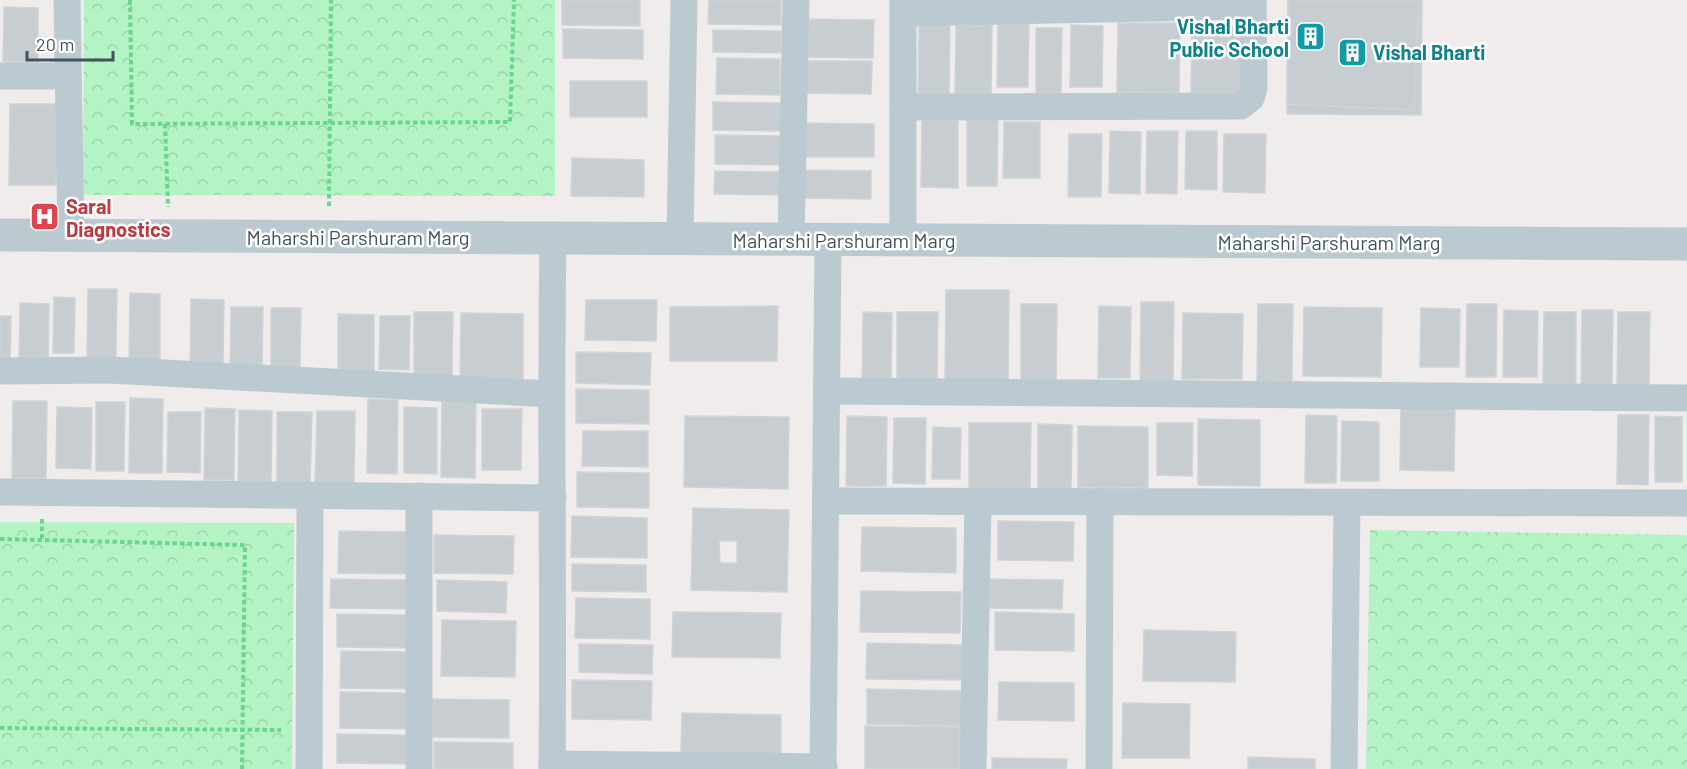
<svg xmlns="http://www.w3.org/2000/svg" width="1687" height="769" font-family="Barlow,sans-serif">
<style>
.park{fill:url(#park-crowns)}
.building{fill:#c8cdd2;stroke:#cfd4d9;stroke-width:1.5;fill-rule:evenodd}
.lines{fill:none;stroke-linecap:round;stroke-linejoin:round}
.path{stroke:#69d591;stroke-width:4;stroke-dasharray:4.5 3;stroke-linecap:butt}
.minor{stroke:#bbcad1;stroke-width:27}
.tertiary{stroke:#bbcad1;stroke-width:33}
.labels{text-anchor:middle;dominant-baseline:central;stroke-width:5;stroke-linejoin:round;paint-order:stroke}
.culture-label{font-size:20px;font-weight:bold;fill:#0d838f;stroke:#fff;text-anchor:end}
.health-label{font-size:20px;font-weight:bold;fill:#be3a42;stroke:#fff;text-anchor:start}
.street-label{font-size:20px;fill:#43535c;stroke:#fff}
</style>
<defs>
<pattern id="park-crowns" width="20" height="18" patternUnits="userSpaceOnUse" patternTransform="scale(1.5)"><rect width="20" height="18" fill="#b4f3c4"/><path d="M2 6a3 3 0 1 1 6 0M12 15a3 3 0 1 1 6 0" fill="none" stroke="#9cd2ab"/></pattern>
</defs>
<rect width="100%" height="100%" fill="#f0ecec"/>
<g class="park">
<path d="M84,0H555V196L83,195Z"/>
<path d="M0,522L294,523L292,769H0Z"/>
<path d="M1370,530L1687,535V769H1366Z"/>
</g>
<g class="building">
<path d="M562,0H640V26L562,25Z"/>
<path d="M709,0H781V25L708,24Z"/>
<path d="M1288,0H1332L1331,75H1381L1382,0H1422L1421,115L1287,114Z"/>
<path d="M1288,0H1419L1414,110L1287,104Z"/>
<path d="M4,7L38,8V62H3Z"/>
<path d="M808,19L874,20L873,58L807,57Z"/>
<path d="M919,23H950L949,100H918Z"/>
<path d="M1118,23H1180L1179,93L1117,92Z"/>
<path d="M998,24H1029L1028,87H997Z"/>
<path d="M956,25H992L991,94H955Z"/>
<path d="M1071,25L1103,26L1102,87H1070Z"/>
<path d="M1192,26L1243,27L1242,93H1191Z"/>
<path d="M1036,28H1062L1061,93H1036Z"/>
<path d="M563,29L643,30V59L563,58Z"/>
<path d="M713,30L781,31V53L713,52Z"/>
<path d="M717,58L780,59V95L716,94Z"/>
<path d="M805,61H872L871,94L804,93Z"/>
<rect x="570" y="81" width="77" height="36"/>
<path d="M713,102L781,103V131L713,130Z"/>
<path d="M10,104H57L56,185H9Z"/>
<path d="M967,117L998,118L997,186H967Z"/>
<path d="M922,120L958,121V188L921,187Z"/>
<path d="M1004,122H1040V178H1003Z"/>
<path d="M803,123L874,124V157H803Z"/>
<path d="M1110,131L1141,132L1140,194L1109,193Z"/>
<path d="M1147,131H1178L1177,194L1146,193Z"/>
<path d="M1186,131H1217V190L1185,189Z"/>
<path d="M1069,134H1102L1101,197H1068Z"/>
<path d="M1224,134H1266L1265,193L1223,192Z"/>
<path d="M715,135L782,136L781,165L715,164Z"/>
<path d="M572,158L644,160V197L571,196Z"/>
<path d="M798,170L871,171V199L797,198Z"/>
<path d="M715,171L783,172V195L714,194Z"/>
<path d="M88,289H117L116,361H87Z"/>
<path d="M946,290H1009L1008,383L945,382Z"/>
<path d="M130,293L160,294V366L129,365Z"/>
<path d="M54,297L75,298L74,353H53Z"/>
<path d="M191,299L224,300L223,367L190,366Z"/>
<path d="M586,300H657L656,341L585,340Z"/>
<path d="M1141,302H1174L1173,386L1140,385Z"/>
<path d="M20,303L49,304L48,364L19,363Z"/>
<path d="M1021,304H1057L1056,386H1021Z"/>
<path d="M1258,304H1293L1292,382H1257Z"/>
<path d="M1467,304H1497L1496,377H1466Z"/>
<path d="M778,306L777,361H670V307Z"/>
<path d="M1099,306L1131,307L1130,378H1098Z"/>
<path d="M231,307H263L262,372L230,371Z"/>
<path d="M1304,307L1382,308L1381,377L1303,376Z"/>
<path d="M271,308H301L300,373H271Z"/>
<path d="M1421,308L1460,309L1459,367H1420Z"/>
<path d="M1504,310L1538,311L1537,377H1503Z"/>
<path d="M1582,310H1613L1612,388H1581Z"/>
<path d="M414,312H453L452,380L414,379Z"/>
<path d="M863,312L892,313L891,384H862Z"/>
<path d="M897,312H938L937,384L897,383Z"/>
<path d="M1544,312H1576V384H1543Z"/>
<path d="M1618,312H1650L1649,389L1617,388Z"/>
<path d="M461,313L523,314V379L460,378Z"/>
<path d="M1183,313L1243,314L1242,379H1182Z"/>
<path d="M338,314L374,315V375L338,374Z"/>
<path d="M0,316H11L10,369H0Z"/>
<path d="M380,316H410L409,370L379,369Z"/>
<path d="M576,352L651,353L650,385L576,383Z"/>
<path d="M576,389L649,390V424L576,423Z"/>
<path d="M130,398L163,399L162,473H129Z"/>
<path d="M368,399L398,400L397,474L367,473Z"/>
<path d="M13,401H47L46,479L12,478Z"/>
<path d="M442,401H476L475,478L441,477Z"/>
<path d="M96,402H125L124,471H96Z"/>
<path d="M57,407L92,408L91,469L56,468Z"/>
<path d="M404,407L437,408V474L404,473Z"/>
<path d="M1401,407H1455L1454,471L1400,470Z"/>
<path d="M205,408L235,409L234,480H204Z"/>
<path d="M482,409H522L521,470H482Z"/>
<path d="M239,410L272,411L271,487H238Z"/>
<path d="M317,411H355L354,483L315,482Z"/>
<path d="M168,412H201L200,473L167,472Z"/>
<path d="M277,412H312L310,488L277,487Z"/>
<path d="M1306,415L1337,416L1336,483H1305Z"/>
<path d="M1618,415H1649L1648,485L1617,484Z"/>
<path d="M685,416L789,417L788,489L684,487Z"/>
<path d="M847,416L887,417L886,486H846Z"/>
<path d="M1655,416L1682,417V482H1655Z"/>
<path d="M894,418H926L925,484L893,483Z"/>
<path d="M1198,419L1260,420V486L1198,485Z"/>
<path d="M1342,421L1379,422V481H1341Z"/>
<path d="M969,423H1031L1030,491L969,490Z"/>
<path d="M1157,423H1193L1192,476L1157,475Z"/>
<path d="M1038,424L1072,425L1071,492H1038Z"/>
<path d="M1078,426L1148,427V488L1078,487Z"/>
<path d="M933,427L961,428L960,479H932Z"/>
<path d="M583,431H648V467L582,466Z"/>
<path d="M577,472L649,473V508L577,507Z"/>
<path d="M693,508L789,510L787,592L691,590ZM719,541H737V563H720Z"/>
<path d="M572,516L647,518V558L571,557Z"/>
<path d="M998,521L1074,522L1073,561L998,560Z"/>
<path d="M862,527L956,528V573L861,571Z"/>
<path d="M339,531L412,532L411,574L338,573Z"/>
<path d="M434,535L514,536L513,574L434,573Z"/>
<path d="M572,564L646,565V592L572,591Z"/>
<path d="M331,579L410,580V609L330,608Z"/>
<path d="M990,579L1063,580L1062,609L990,608Z"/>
<path d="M437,580L507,582L506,613L437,611Z"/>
<path d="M861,591L961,592L960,633L860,632Z"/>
<path d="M576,598L650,599V639L575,638Z"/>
<path d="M673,612L781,613L780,658L672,657Z"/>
<path d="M995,612L1074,614V651L995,650Z"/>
<path d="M337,614L414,615V648L337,647Z"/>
<path d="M442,620L516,621L515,677L441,676Z"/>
<path d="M1144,630L1236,632L1235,682L1143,681Z"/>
<path d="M867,643L968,645L967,680L866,679Z"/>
<path d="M579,644L653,645L652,674L579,672Z"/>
<path d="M341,651L411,652L410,689L340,688Z"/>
<path d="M572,680L652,681L651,720L572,719Z"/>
<path d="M999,682L1074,683V721L998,720Z"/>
<path d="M867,689L963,691L962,726L867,724Z"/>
<path d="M340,692L410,693L409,729L340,728Z"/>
<path d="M427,699L509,700V738L427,737Z"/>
<path d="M1123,703L1190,704L1189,758H1122Z"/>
<path d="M682,713L781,715V754L681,753Z"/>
<path d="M865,726L960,727L959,769H865Z"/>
<path d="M337,734L408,735V764L337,763Z"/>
<path d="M434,742L513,743V769H434Z"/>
<path d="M1248,757L1315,759V769H1248Z"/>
<path d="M992,758L1067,759L1066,769H992Z"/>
</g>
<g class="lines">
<g class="path">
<path d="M130,0L132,124L510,122L514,0"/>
<path d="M165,124L168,207"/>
<path d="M329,206L331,0"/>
<path d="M42,519V540"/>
<path d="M0,539L245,545L242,769"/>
<path d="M0,728L281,730"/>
</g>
<g class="minor">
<path d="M67,0L71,236"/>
<path d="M904,13L1253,6"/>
<path d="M0,76H68"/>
<path d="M903,107L1241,106L1251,98L1254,88L1253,0"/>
<path d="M680,238L684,0"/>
<path d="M791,239L796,0"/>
<path d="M903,240V0"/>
<path d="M0,371L110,370L550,394"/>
<path d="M828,391L1687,398"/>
<path d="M0,492L553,498"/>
<path d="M419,496V769"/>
<path d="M827,501L1687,503"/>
<path d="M552,764L824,767"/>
<path d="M309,769L310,495"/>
<path d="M552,769C554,592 550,415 553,238"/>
<path d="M823,769L828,240"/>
<path d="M973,769L978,502"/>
<path d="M1099,769L1100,502"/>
<path d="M1344,769L1347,503"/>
</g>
<path class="tertiary" d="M0,235L1687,244"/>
</g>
<defs>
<symbol id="building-square" viewBox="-11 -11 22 22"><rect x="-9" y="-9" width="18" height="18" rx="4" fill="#0f9aa8" stroke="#fff"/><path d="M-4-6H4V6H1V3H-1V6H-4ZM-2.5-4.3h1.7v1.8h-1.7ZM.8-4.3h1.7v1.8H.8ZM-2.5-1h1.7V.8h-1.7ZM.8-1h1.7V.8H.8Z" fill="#fff"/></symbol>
<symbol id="hospital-square" viewBox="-11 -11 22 22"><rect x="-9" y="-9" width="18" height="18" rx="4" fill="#e0444e" stroke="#fff"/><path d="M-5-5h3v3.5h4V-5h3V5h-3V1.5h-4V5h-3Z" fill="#fff"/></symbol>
</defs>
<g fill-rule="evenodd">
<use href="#building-square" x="1294" y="20" width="33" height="33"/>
<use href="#building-square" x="1336" y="36" width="33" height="33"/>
<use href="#hospital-square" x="28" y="200" width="33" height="33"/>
</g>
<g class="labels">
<g class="culture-label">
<text x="1289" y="26">Vishal Bharti<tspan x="1289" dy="23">Public School</tspan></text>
<text x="1373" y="52" text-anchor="start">Vishal Bharti</text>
</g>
<g class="health-label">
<text x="66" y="206">Saral<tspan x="66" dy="23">Diagnostics</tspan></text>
</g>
<g class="street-label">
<text x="358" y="237">Maharshi Parshuram Marg</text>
<text x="844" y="240">Maharshi Parshuram Marg</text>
<text x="1329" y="242">Maharshi Parshuram Marg</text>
</g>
</g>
<path d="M27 51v9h86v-9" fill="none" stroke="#43535c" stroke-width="3"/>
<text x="36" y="51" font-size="18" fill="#43535c" stroke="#ffffff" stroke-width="4.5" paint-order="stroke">20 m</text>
</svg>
